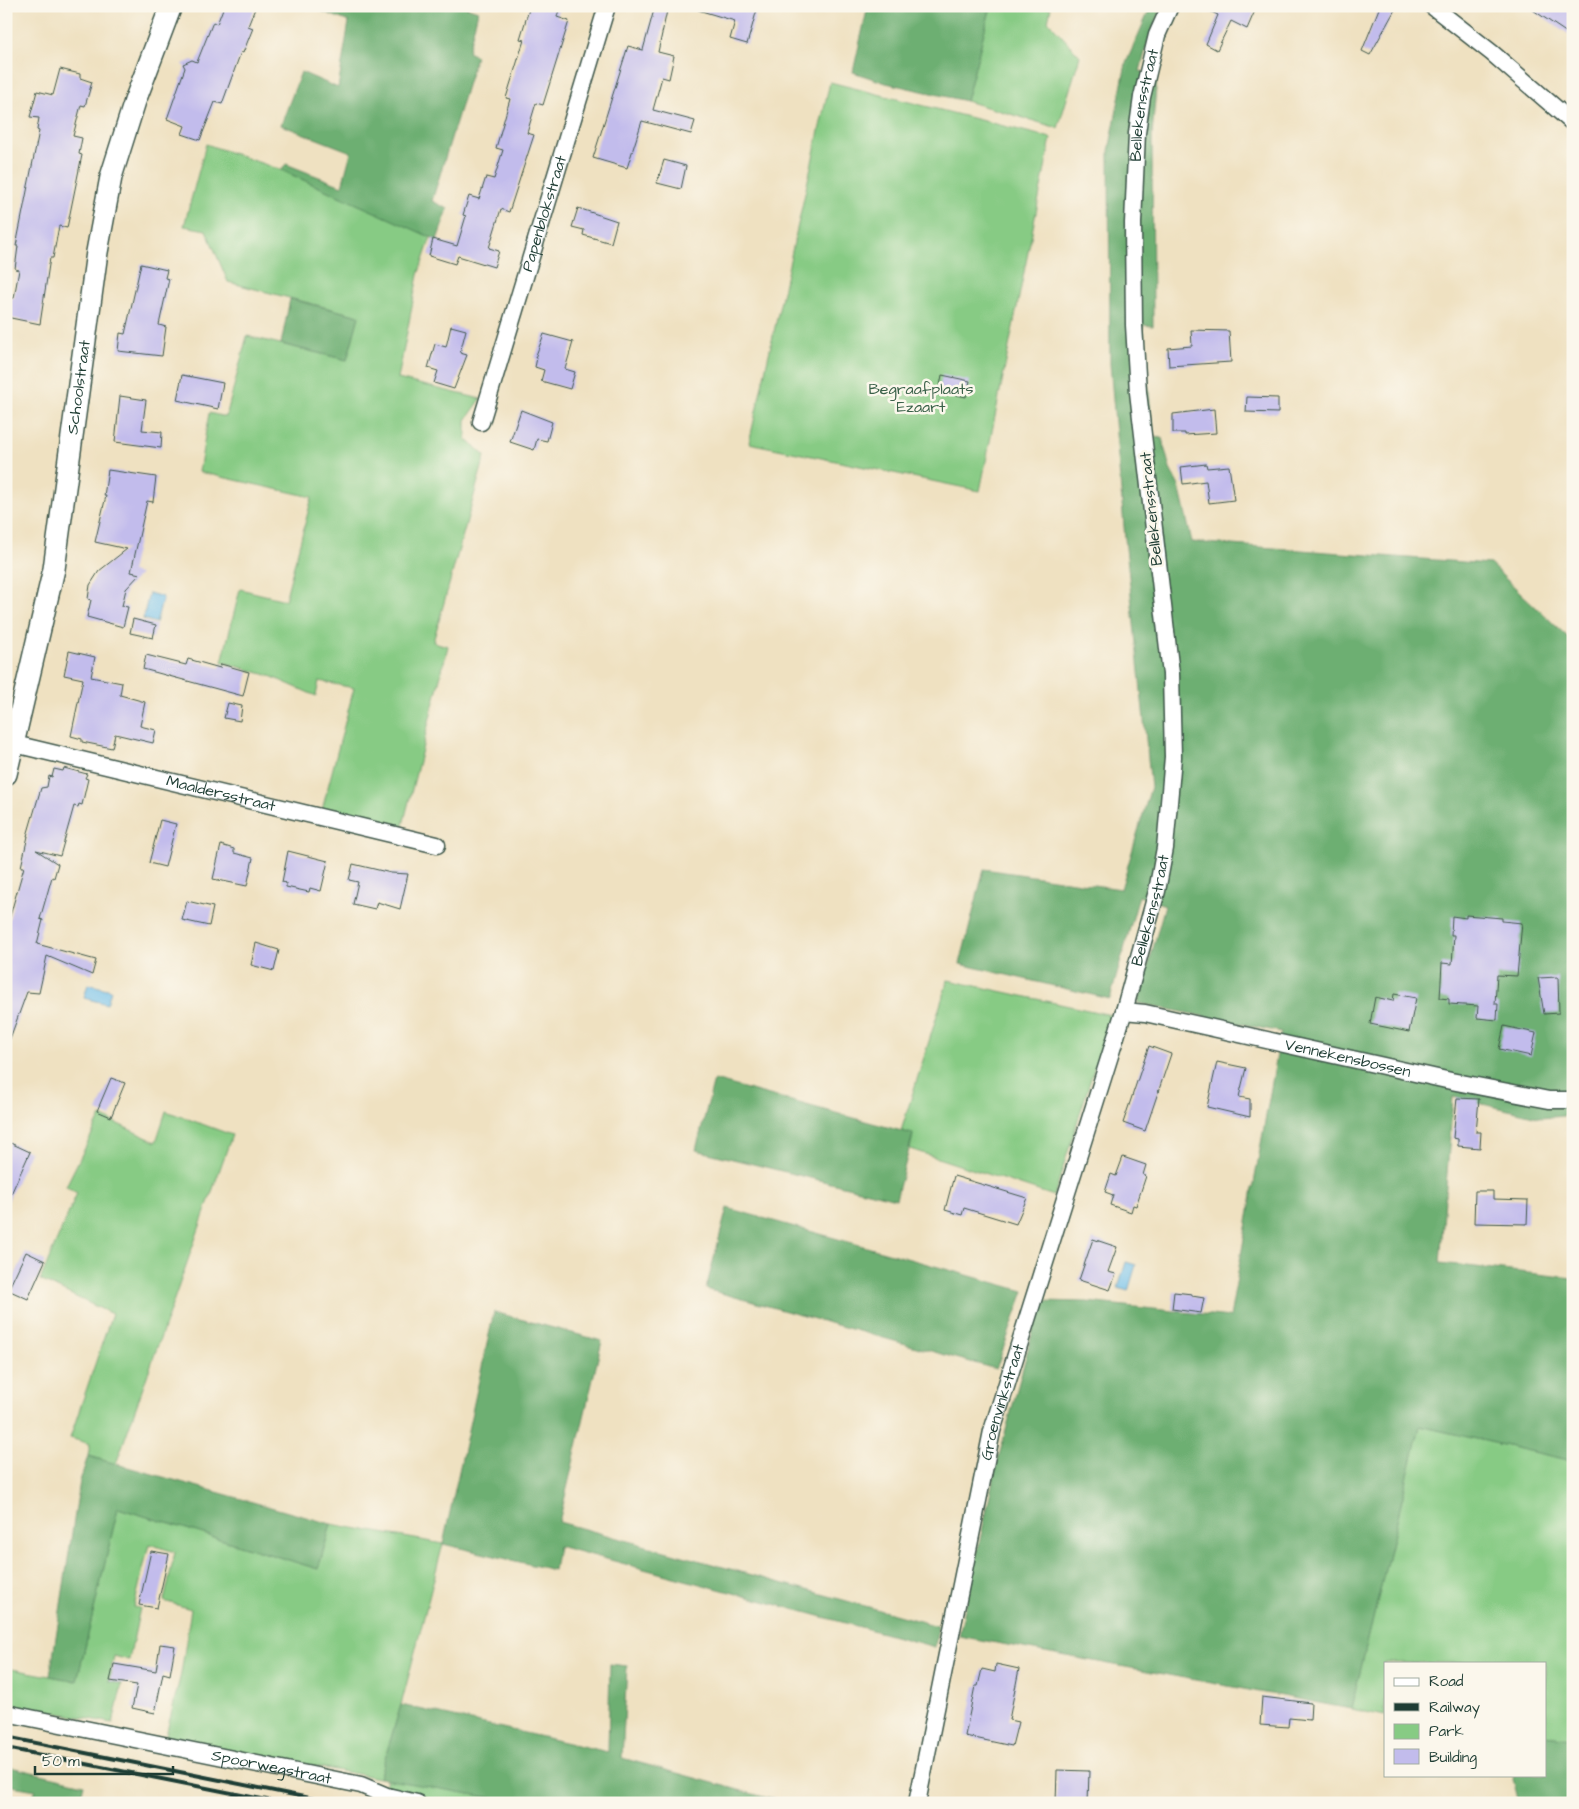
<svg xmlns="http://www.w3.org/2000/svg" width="1579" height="1809" font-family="'Architects Daughter',sans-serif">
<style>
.green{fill:#87cb84;stroke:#53845c}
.forest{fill:#6daf72;stroke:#467653}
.water{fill:#6fbfea;stroke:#477e8f}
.building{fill:#c2bcec}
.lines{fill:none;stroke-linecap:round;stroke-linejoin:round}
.minor-casing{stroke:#3e5649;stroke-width:19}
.tertiary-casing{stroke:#3e5649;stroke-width:24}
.minor{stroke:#fff;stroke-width:16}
.tertiary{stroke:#fff;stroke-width:21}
.rail{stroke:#1f3d34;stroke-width:4}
.labels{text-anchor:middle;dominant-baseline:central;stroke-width:5;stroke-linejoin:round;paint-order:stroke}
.street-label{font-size:16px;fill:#1f3d34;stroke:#fbf7ec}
.park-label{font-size:16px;fill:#396048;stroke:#fbf7ec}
</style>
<rect width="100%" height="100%" fill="#fbf7ec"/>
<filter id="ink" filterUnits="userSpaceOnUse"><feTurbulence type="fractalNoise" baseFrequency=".02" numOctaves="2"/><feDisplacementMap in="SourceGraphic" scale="10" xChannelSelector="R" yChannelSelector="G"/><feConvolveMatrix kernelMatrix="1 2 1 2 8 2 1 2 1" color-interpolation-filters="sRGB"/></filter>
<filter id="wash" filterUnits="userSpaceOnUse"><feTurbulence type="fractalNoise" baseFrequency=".0096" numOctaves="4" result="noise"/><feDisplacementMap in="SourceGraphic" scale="20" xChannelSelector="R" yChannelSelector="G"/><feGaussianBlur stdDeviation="1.12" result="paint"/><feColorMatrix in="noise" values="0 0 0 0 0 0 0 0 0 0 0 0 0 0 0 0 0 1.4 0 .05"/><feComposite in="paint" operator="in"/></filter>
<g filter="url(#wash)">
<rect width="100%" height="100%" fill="#efe1c1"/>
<g class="green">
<path d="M991,6H1043L1051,8L1048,21L1080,56L1058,128L966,101Z"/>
<path d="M830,82L1051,138L980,491L749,443Z"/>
<path d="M206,144L281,170L431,237L418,275L398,379L481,399L466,420V439L485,456L433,642L448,646L402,829L322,810L354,688L319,681L316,696L270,676L222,662L240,589L285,600L312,497L199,472L209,413L226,417L247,336L347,360L359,316L228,282L206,230L184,226Z"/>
<path d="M948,980L1111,1015L1054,1196L910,1149L913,1135L901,1131Z"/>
<path d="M166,1111L232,1135L116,1464L88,1456L90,1444L70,1438L112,1314L40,1280L77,1193L66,1186L101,1116L156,1142Z"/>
<path d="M1420,1426L1573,1461V1739L1545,1736V1663H1385V1716L1351,1709Z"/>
<path d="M118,1508L318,1569L331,1524L443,1544L401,1705L379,1778L165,1739L181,1674L191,1609L164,1601L175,1552L149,1544L134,1607L140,1608L129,1660L114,1656L109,1681L122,1684L113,1723L6,1704V1668L77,1681Z"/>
<path d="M387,1779L521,1803H451L384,1790Z"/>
</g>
<g class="forest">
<path d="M309,6H463L478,11L468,52L476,56L432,201L448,209L437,240L281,170L286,164L342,186L351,152L281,125L301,72L338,88L349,22Z"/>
<path d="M868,6H948L960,9L961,6H991L966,101L886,83L853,72Z"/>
<path d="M1151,6H1162L1148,41L1140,71L1157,76L1152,134L1153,326L1143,325L1153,437L1162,438L1170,469L1179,486L1192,542L1490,564L1573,642V1115L1542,1118L1453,1097L1440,1263L1573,1278V1461L1420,1426L1351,1709L959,1636L996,1467L1041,1301L1087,1302L1230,1317L1281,1032L1138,1003L1165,905L1139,896L1110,999L960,964L984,869L1121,889L1151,787L1125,538L1110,364L1109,151L1126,63Z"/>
<path d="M290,299L359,316L347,360L281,344Z"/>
<path d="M714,1080L913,1134L896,1199L696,1150Z"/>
<path d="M727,1208L1024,1291L996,1369L706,1289Z"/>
<path d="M494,1312L602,1341L559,1522L938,1626L935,1647L558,1546L554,1570L443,1544Z"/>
<path d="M88,1456L331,1524L318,1569L118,1508L77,1681L50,1676L80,1481Z"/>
<path d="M610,1664L627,1666L622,1758L786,1803H521L379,1778L401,1705L608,1752Z"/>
<path d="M1545,1736L1573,1739V1803H1519L1513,1779L1514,1775H1545Z"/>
<path d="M6,1766L84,1784L79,1803H28L36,1790L6,1785Z"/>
</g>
<g class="water">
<path d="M149,593L163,597L156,623L143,619Z"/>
<path d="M88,984L111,990L107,1004L84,998Z"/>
<path d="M1126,1262L1136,1265L1128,1291L1118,1288Z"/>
</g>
<g id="blocks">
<g class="building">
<path d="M224,6H256L248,26L253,28L243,53L241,52L222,104L215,102L200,140L182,134L185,126L167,119L185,68L183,64L192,60L197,62L213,22L217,24Z"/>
<path d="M530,6H560L557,17L569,21L543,105L536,103L527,133L534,135L509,212L501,209L489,248L499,251L494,267L458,256L455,264L429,256L433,239L457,246L466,216L463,215L469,196L479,199L486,177L494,179L503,150L496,148L510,99L506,98L524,40L520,39Z"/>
<path d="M655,6H668L658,52L674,56L669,79L662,77L653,110L695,121L691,134L642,121L627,168L593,158L628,46L643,50Z"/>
<path d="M699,6H758L747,44L730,39L735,21L698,10Z"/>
<path d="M1199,6H1257L1247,29L1231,21L1217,50L1206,44L1218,15Z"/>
<path d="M1380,6H1397L1370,55L1362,51Z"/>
<path d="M1527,6H1573V37Z"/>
<path d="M60,69L80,74V78L92,82L85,106L81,105L73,136L82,138L79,154L82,155L67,228L59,226L53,258H50L40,324L6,317V313L9,298H14L19,270L15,269L18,246H16L39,131L37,130L39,118L30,117L37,91L53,95Z"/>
<path d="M664,160L686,166L681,189L657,183Z"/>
<path d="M578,208L617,221L611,243L583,235L584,230L572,227Z"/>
<path d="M141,264L167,270L165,278L169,279L159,325L166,327L162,356L118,351L120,333L125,334Z"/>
<path d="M451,326L466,330L460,353L467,355L454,389L434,383L438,371L428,368L435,344L446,347Z"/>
<path d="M1191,330L1229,331L1231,362L1169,366L1168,348L1192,346Z"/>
<path d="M544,334L573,342L565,369L575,372L570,389L541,381L544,370L535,367L537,358H535Z"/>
<path d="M182,375L223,383L218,409L177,400Z"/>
<path d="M942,375L970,381L966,397L939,391Z"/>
<path d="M120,396L146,400L142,430L162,432L161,448L115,442Z"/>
<path d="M1247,397L1278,398V413L1246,412Z"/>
<path d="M1214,409L1216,433L1185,435V433H1173V414Z"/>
<path d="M521,410L552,422L547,441L537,439L534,450L510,442Z"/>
<path d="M1206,464L1207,468L1229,466L1234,500L1209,503L1206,481L1183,484L1181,467Z"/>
<path d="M108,470L156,477L153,502L147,501L131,572L140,574L126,589L122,606L128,607L123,627L87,617L91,600L88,599L90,585L99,571L127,549L95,542L106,496H104Z"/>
<path d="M133,619L156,625L153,638L130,633Z"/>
<path d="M69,651L95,657L91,677L122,683L120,695L145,702L140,726L156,730L153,743L115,734L112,748L82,742V739L71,736L83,679L64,675Z"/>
<path d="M146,655L186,665L188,659L220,668L221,664L249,672L243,696L143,669Z"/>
<path d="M228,703L242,706L240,721L224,718Z"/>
<path d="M64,768L87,774L85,778L88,779L82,805L79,804L78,807L74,806L60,856L36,850L58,864L54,878L52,877L40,919L43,920L37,944L96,960L92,975L47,956L39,993L27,992L8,1044H6V930L24,867H21L28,836H27L41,788L47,787L49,776L52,777L54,769L63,771Z"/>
<path d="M160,820L176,824L165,867L149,863Z"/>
<path d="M221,845L234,849V853L253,858L247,886L213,879Z"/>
<path d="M288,851L328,861L321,891L310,888L309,892L286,887V883L282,882Z"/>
<path d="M353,864L391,873L408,874L400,909L377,902L375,909L353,904L358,882L349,880Z"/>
<path d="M187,901L213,907L209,926L182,920Z"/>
<path d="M1466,915L1502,918V921L1522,923L1517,976L1497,975L1495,1004H1498L1497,1020L1477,1018L1478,1006L1449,1004V999L1440,998L1442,963L1452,964L1454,935H1451L1452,916L1466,918Z"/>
<path d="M256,943L279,950L274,971L251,965Z"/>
<path d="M1558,977L1559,1013L1544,1014L1538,978Z"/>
<path d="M1394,994L1416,998L1409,1032L1370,1024L1375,997L1393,1001Z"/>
<path d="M1504,1026L1536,1033L1531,1056L1499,1049Z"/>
<path d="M1149,1046L1171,1054L1145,1131L1123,1123Z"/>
<path d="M1217,1062L1246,1068L1239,1097L1250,1099V1117L1207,1107Z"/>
<path d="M111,1078L125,1083L111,1117L97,1111Z"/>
<path d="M1457,1098L1479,1099L1476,1132H1481L1480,1148L1458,1146V1139L1453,1138Z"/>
<path d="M6,1141L30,1152L6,1205Z"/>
<path d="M1123,1157L1146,1165L1143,1175L1146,1176L1136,1206L1133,1205L1131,1212L1110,1205L1113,1195L1105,1192L1111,1174L1116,1176Z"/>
<path d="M954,1176L1027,1198L1016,1224L964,1208L962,1215L945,1210Z"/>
<path d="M1475,1191H1493V1199L1528,1200L1527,1224L1474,1223Z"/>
<path d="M1093,1239L1117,1247L1108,1272L1116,1274L1110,1290L1079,1280Z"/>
<path d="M26,1252L45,1261L28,1299L8,1290Z"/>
<path d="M1174,1292L1192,1294V1296L1204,1298L1201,1313L1172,1309Z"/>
<path d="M151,1551L169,1554L157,1608L139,1605Z"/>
<path d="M160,1644L175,1646L170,1675L163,1673L155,1713L132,1708L137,1685L110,1681L114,1664L156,1671Z"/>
<path d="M996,1664L1019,1669L1009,1720L1018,1722L1012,1746L965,1736L975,1686H978L982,1669L995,1672Z"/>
<path d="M1262,1697L1311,1703L1310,1720L1289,1718L1288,1727L1260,1725Z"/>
<path d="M1057,1770L1089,1771L1088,1803H1056Z"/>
</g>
</g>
</g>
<g filter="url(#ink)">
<use href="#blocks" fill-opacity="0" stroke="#3e5649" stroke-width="1"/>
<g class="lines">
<defs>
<g id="minor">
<path d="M1432,6L1492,53L1573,123"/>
<path id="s1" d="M481,422L607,6"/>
<path id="s2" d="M6,742L437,845"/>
<path id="s3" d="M1124,1011L1145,1013L1451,1081L1549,1100H1573"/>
<path id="s4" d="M6,1713L361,1785L387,1796L417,1803"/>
<path id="s5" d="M917,1803L992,1431L1124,1011L1157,891L1165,848L1173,757L1171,674L1138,392L1134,325L1133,223L1137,133L1142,97L1157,35L1170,6"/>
</g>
<g id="tertiary">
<path id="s6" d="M6,774L54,569L97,252L111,177L135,101L171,6"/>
</g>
</defs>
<use href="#minor" class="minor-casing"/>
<use href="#tertiary" class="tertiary-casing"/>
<use href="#minor" class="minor"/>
<use href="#tertiary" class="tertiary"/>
<g class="rail">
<path d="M6,1737L334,1803"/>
<path d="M6,1748L282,1803"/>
</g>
</g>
</g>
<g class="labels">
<g class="street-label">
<text stroke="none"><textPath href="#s5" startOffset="1734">Bellekensstraat</textPath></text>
<text stroke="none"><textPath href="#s1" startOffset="218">Papenblokstraat</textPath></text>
<text stroke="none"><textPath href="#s6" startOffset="394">Schoolstraat</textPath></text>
<text transform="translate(1151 509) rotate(-96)">Bellekensstraat</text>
<text stroke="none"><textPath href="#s2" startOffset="221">Maaldersstraat</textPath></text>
<text stroke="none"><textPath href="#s5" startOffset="924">Bellekensstraat</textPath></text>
<text stroke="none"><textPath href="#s3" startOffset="229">Vennekensbossen</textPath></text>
<text stroke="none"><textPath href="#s5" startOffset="410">Groenvinkstraat</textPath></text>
<text stroke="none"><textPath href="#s4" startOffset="271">Spoorwegstraat</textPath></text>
</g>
<g class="park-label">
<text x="921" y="389">Begraafplaats<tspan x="921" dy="18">Ezaart</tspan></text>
</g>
</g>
<rect width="1579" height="1809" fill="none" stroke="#fbf7ec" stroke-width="25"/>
<rect x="1384" y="1662" width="162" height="115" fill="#fbf7ec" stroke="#a3ada2"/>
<rect x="1394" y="1678" width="25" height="8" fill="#ffffff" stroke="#a3ada2"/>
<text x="1429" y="1686" font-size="15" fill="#1f3d34">Road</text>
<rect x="1394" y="1703" width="25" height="8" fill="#1f3d34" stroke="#a3ada2"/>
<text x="1429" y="1712" font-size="15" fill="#1f3d34">Railway</text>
<rect x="1394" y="1724" width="25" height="15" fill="#87cb84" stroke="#a3ada2"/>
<text x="1429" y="1736" font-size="15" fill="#1f3d34">Park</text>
<rect x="1394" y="1749" width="25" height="15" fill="#c2bcec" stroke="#a3ada2"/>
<text x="1429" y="1762" font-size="15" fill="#1f3d34">Building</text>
<path d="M35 1766v8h138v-8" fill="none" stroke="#1f3d34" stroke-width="2.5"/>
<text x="42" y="1766" font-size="15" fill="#1f3d34" stroke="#fbf7ec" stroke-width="4" paint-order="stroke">50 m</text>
</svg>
